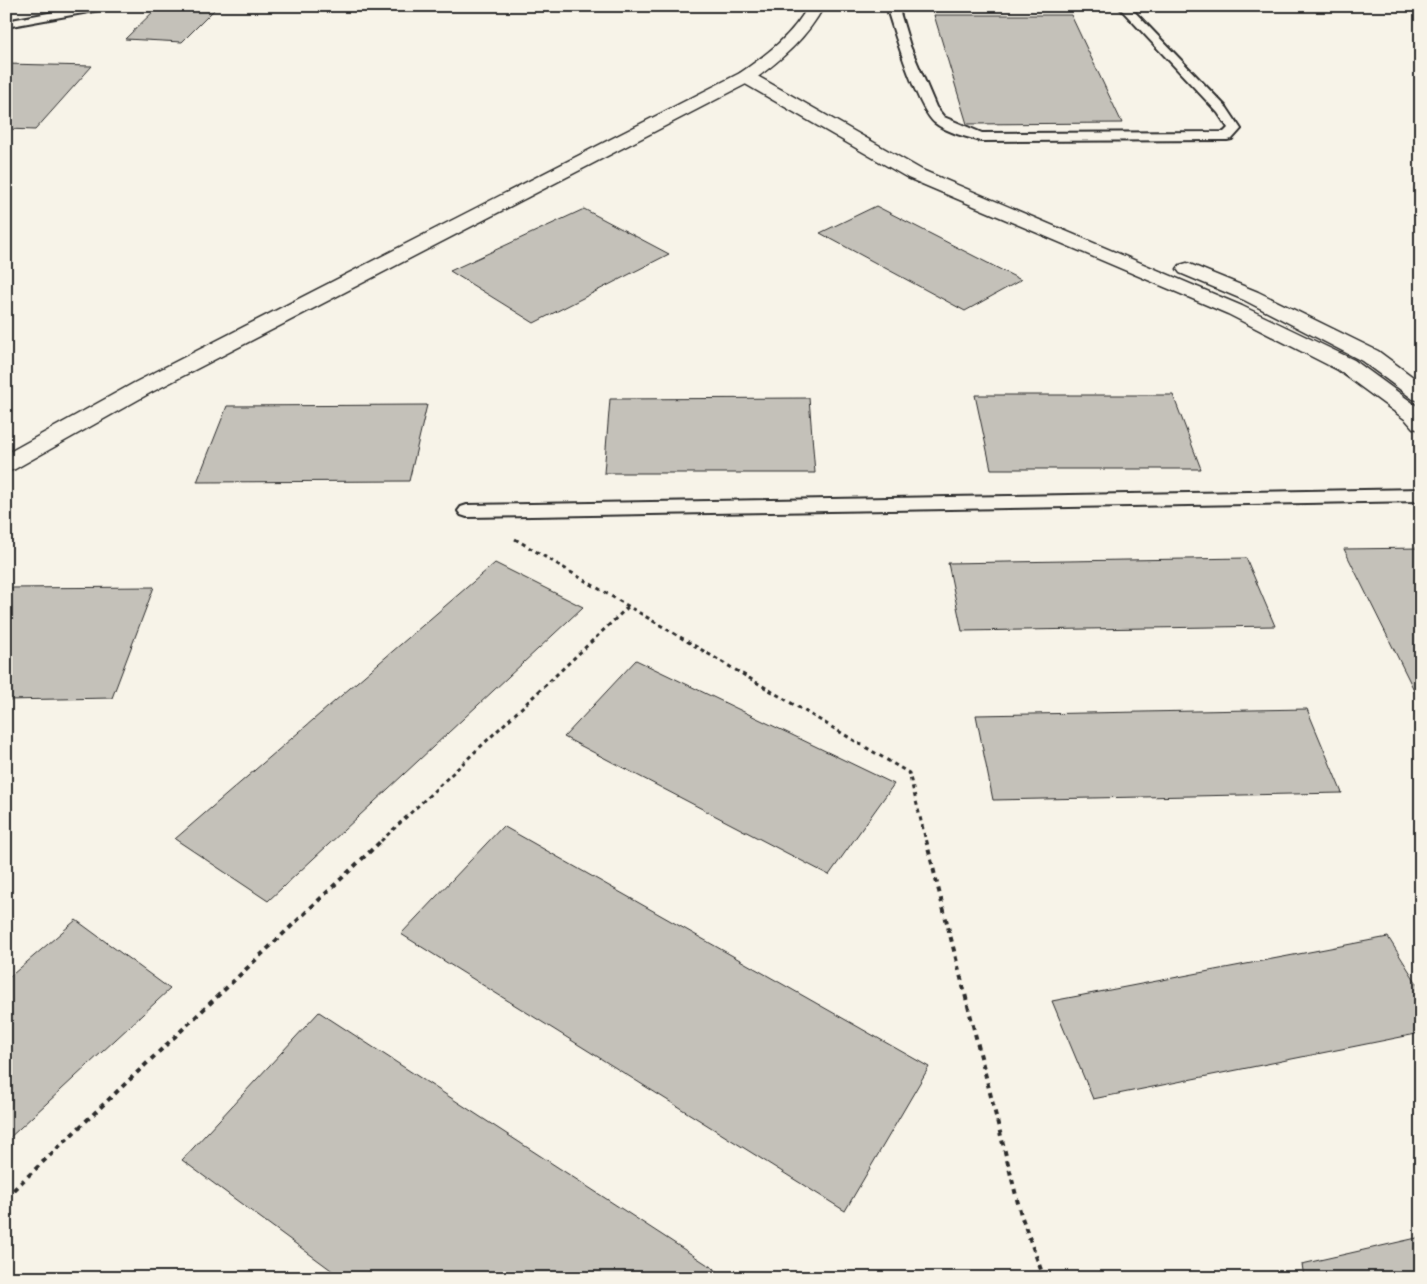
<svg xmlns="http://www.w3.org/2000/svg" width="1427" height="1284" font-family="'Balsamiq Sans',sans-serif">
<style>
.building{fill:#c4c1b9;stroke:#2b2b2b}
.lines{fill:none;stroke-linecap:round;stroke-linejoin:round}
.lane-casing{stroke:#2b2b2b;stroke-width:4}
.street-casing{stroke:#2b2b2b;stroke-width:3}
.secondary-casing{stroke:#2b2b2b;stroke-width:3}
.path-far1{stroke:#2b2b2b;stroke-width:3;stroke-dasharray:4 4;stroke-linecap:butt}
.path{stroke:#2b2b2b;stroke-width:4;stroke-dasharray:5 5;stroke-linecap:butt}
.lane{fill:#f7f3e8;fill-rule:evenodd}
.street{fill:#f7f3e8;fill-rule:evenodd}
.secondary{fill:#f7f3e8;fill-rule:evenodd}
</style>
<rect width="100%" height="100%" fill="#f7f3e8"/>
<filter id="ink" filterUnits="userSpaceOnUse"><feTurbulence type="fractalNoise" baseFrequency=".02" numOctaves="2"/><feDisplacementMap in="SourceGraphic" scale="10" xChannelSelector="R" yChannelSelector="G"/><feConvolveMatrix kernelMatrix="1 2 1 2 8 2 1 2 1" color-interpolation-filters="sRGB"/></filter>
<g filter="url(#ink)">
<g class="building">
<path d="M159,6H218L182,42L125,39Z"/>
<path d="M934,15H1071L1122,123L967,124Z"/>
<path d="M6,64L92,66L35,130L6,129Z"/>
<path d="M876,206L1021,280L965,311L820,233Z"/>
<path d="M584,209L669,254L534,323L450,271Z"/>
<path d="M975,395H1173L1201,469H991Z"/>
<path d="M809,398L815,473H604L610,399Z"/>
<path d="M427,405L409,481L197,482L227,406Z"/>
<path d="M1421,548V704L1344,549Z"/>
<path d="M1246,558L1275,626L962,631L948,563Z"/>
<path d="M495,563L583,607L268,901L175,839Z"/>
<path d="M154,587L112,698L6,700V588Z"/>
<path d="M636,660L894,784L829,875L564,737Z"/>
<path d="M1307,709L1342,793L993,800L976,715Z"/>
<path d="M503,826L929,1067L845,1211L401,934Z"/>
<path d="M76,920L170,989L6,1141V980Z"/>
<path d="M1388,937L1421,990V1033L1093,1099L1052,1001Z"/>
<path d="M319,1012L728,1278H342L182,1160Z"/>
<path d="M1421,1237V1278H1304L1302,1264Z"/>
</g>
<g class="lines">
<defs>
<g id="lane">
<path d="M85,6H110L105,9L6,27V21Z"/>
<path d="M886,6H898L910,46L936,107L944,117L982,133L1224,132L1228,128L1218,113L1118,6H1129L1227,108L1241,129L1232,139L1227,140L981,141C967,137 946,132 935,123C917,108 894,31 886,6Z"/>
<path d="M1421,489V501L467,517L461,515L458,511L461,507L467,505Z"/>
</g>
<g id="street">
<path d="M746,72L752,73L922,170L1242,306L1354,360L1421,409V430L1413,428L1406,420L1338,370L1228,314L908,178L740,81L738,77L740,73Z"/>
<path d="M1187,263L1258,292L1378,351L1421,383V401L1413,399L1362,361L1244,300L1180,273L1177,269L1180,265Z"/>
</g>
<path id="secondary" d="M808,6H824C807,38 780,61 752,81L150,393L15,469L6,472V454L134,383L740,73C766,55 793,35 808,6Z"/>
</defs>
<use href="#lane" class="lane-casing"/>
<use href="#street" class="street-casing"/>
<use href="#secondary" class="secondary-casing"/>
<g class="path-far1">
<path d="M515,539L909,773L926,841"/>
<path d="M381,841L629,606"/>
</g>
<g class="path">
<path d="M926,840L1021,1215L1044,1278"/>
<path d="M6,1197L382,840"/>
</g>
<use href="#lane" class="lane"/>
<use href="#street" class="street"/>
<use href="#secondary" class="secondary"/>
</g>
</g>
<rect width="1427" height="1284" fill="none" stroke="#f7f3e8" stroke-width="25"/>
<rect x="12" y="12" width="1402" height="1259" fill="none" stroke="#2b2b2b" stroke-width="2" filter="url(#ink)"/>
</svg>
